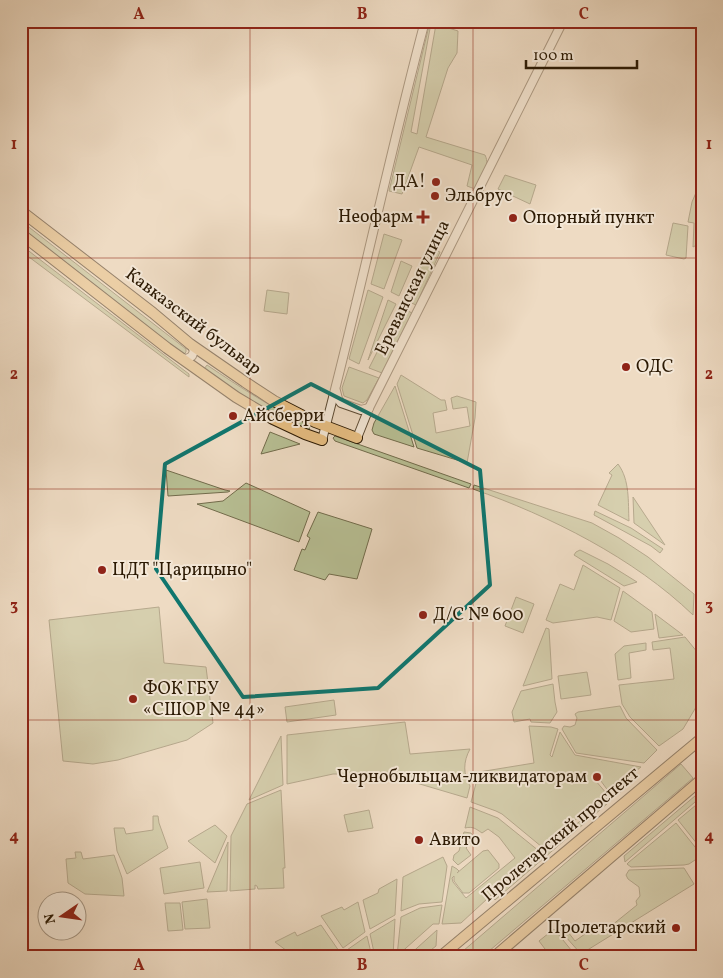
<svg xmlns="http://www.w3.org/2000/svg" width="723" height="978" font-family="Vollkorn,serif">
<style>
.green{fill:#b8c095;stroke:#726c4c}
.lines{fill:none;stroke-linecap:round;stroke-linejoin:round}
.minor-casing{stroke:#5c4a33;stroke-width:10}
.major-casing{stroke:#2b1903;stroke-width:12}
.minor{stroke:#f4e8d8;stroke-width:8}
.major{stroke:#e7be82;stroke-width:10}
.marked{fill:none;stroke:#0f766e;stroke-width:4;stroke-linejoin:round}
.grid{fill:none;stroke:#8f2418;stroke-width:1;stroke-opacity:0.55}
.poi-dot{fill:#8f2418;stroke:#f4e8d8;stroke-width:2}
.labels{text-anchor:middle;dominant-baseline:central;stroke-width:4;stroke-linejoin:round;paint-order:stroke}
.poi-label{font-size:18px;fill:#2b1903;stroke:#f4e8d8;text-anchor:start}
.street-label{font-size:18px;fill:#2b1903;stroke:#f4e8d8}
.neatline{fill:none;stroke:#8f2418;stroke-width:2}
.grid-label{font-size:16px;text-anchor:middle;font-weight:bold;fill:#8f2418}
</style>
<rect width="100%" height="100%" fill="#eedbc3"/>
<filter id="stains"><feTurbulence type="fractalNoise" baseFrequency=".004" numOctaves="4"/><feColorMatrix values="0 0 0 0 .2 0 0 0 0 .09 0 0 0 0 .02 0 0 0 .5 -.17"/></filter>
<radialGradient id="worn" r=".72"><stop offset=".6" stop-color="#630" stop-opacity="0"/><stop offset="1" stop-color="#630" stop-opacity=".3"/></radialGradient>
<g class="green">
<path d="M430,22L431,23L411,132L417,134L436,24L458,31L457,53L448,68L426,137L485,155C491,167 481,178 475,189L467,186L472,165L419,147L402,194L389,191Z"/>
<path d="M505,175L536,185L530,204L498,189Z"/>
<path d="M701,181H702V242L693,247L694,223L688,222L692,202Z"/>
<path d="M21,221L186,349V352L183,355L181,354L21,228Z"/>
<path d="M673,223L688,226L686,258L684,259L666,255Z"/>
<path d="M384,234L402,240L384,289L371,284Z"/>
<path d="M21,245L189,374V377L21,251Z"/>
<path d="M429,248L440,252L416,305L405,300Z"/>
<path d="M401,261L412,266L399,296L391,292Z"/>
<path d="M267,290L289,293L287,314L264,311Z"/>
<path d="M368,290L383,297L359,364L349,359Z"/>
<path d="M388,300L396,304L368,360Z"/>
<path d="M400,307L412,313L382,373L369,368Z"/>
<path d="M207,365C240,387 274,410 310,425L309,430C271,414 237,393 204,369Z"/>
<path d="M349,367L379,378L367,400L363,403L344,396L342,388Z"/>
<path d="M401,375L441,400H445L447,410L433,413L436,433L470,426L467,407L453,409L451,398L457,396L476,402L475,418L467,463L417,448L397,384Z"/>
<path d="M395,386L414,447L374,434L372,430L374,423Z"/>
<path d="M270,432L300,444L261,454Z"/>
<path d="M335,436L471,484L469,488L335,441L333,438Z"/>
<path d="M618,464C630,480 628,502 629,521L598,505L612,475L609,473Z"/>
<path d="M166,470L225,490L230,491L228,492L168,496Z"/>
<path d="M246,483L310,512L299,542L197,504L223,501Z"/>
<path d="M474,485L592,523L619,538L648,557L694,594L693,615C634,558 550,516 473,489Z"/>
<path d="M633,497L665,545L634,523Z"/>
<path d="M595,511L631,528L663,549L660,553L651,546L594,515Z"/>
<path d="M318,512L372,529L357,579L329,574L325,580L294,570L302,549L305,550L310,538L307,536Z"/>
<path d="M580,550L608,564L637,582L624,586L574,555L576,552Z"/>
<path d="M583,565L620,588L611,620L597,617L553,623L546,620L560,584L574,590Z"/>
<path d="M623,591L652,612L654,629L631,632L614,621Z"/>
<path d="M516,597L534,604L523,633L505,626Z"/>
<path d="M159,607L164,663L206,667L213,723L187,740L118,760L93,764L63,761L49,620Z"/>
<path d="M655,614L683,635L659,638Z"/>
<path d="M546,628L549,629L552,679L523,686Z"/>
<path d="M685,637L698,653L702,663V697L683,729L659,746L630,717L622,704L619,685L674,679L670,648L653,650L652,642Z"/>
<path d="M646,643V650L629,653L631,678L618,680L615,654L624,646Z"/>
<path d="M587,672L591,695L561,699L558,676Z"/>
<path d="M553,684L555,702L557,712L550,723L531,722L530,719L514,722L512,712L521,691Z"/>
<path d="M334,700L336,715L287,722L285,707Z"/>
<path d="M620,706L626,718L657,750L644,763L576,753L562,729L564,726L570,727L575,725L577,718L575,714L578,712Z"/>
<path d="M405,722L410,754L470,749C463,762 463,774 470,786L467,798L386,774H333L287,784V735Z"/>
<path d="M529,726L551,727L558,729L550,755L552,757L560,732L575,755L641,767L609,792L598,777L595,780L607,794L542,847L502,814L496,811L471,802L479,772L534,763Z"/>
<path d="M281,736L283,785L249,800Z"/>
<path d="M681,764L693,778L482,957H456Z"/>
<path d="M627,783L629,785L495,900L492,896L613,793Z"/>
<path d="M281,790L285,868H283L284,888L258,889L257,886L255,885V889L230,891L231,836L247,804Z"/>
<path d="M702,790V796L625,862L624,856Z"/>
<path d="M702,800V849L698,845L678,820Z"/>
<path d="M470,807L498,818L539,851L461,923L442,924L452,866L457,869L459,871L457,873L483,851L488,850L499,864V868L469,893H463L454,881V876L452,878L453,882L466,898L515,858L499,837L488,829L482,833C476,829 473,826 465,828Z"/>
<path d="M369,810L373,828L348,832L344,815Z"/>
<path d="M153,816H158L159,823L168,848L127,874L117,851L114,828H124L126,834L153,830Z"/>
<path d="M676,823L699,852L701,856L689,864L684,865L631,867L627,864L629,862Z"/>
<path d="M215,825L227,836L215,863L188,841Z"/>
<path d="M464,832L471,833L475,839L466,848L471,855L458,865L453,860L454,855L459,851Z"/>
<path d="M228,842L227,891L207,892Z"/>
<path d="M75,852H81L83,859L114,855L122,878L124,896L85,894L68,883L66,859L76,858Z"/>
<path d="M443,857L447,866L442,902L419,904L401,911L403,877Z"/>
<path d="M200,862L204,888L164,894L160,868Z"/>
<path d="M684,868L694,884L581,954L557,927L561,923L575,941L595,927L601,934L637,905L636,901L640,896L639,887L628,879L626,875L629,870Z"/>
<path d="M397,879L395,915L370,929L363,900L378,893L379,889Z"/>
<path d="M207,899L210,928L185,929L182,902Z"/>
<path d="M358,902L365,932L343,948L321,916L342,907L344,910Z"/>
<path d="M165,903H180L183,930L168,931Z"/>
<path d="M442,905L439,924H433L397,956L401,917L420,908Z"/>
<path d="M395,919L393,957H375L370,934Z"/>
<path d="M321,925L339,951L332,957H295L275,942L295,932L297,936Z"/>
<path d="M554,929L576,956L551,957L539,941Z"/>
<path d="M437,930L436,946L422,957H407Z"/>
<path d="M367,936L372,957H347L344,952Z"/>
</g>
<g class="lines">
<defs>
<g id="minor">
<path d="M181,358L187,359L192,356L194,351L191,344"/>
<path d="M336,391L338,399L341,403L361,410L369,408"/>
<path d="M357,438L369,408L563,21"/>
<path d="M322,440C359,301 388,160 425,21"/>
</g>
<g id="major">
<path d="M21,211L153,313L190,344L245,382L274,401L315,422L357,438"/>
<path d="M21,234L167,348L236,397L273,419L305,434L322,440"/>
<path d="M440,957L702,738"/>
<path d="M494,957L702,779"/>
</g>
</defs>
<use href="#minor" class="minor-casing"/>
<use href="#major" class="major-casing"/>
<use href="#minor" class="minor"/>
<use href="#major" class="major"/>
</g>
<path d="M0 0H723V978H0ZM311,384L480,470L490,585L378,688L243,697L156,569L165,464Z" fill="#eedbc3" fill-opacity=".55" fill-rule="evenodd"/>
<path class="marked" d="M311,384L480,470L490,585L378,688L243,697L156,569L165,464Z"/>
<path class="grid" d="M250,21V957M473,21V957M21,258H702M21,489H702M21,720H702"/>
<g class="poi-dot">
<circle cx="436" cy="182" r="5"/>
<circle cx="435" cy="196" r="5"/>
<path d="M420.5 209.5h5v5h5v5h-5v5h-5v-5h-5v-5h5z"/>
<circle cx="513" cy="218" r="5"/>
<circle cx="626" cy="367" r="5"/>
<circle cx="233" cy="416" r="5"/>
<circle cx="102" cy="570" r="5"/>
<circle cx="423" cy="615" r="5"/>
<circle cx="133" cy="699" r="5"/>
<circle cx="597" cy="777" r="5"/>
<circle cx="419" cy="840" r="5"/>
<circle cx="676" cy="928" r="5"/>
</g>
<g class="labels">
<g class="poi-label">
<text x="426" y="182" text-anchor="end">ДА!</text>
<text x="445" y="196">Эльбрус</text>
<text x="413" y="217" text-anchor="end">Неофарм</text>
<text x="523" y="218">Опорный пункт</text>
<text x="636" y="367">ОДС</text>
<text x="243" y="416">Айсберри</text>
<text x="112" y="570">ЦДТ "Царицыно"</text>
<text x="433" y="615">Д/C № 600</text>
<text x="143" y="689">ФОК ГБУ<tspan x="143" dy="21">«СШОР № 44»</tspan></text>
<text x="587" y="777" text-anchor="end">Чернобыльцам-ликвидаторам</text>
<text x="429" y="840">Авито</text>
<text x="666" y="928" text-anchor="end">Пролетарский</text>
</g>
<g class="street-label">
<text transform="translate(413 288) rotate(-64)">Ереванская улица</text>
<text transform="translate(193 322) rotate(37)">Кавказский бульвар</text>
<text transform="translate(561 835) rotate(-40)">Пролетарский проспект</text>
</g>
</g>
<rect width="723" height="978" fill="none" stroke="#eedbc3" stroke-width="55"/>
<g transform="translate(62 916) rotate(257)"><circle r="24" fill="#f4e8d8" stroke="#a49583"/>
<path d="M0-4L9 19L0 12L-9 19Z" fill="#8f2418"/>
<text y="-8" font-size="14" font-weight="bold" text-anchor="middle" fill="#2b1903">N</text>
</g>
<path d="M526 60v8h111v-8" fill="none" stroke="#2b1903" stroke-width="2.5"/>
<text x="533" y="60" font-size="15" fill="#2b1903" stroke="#f4e8d8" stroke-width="4" paint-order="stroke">100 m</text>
<rect x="28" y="28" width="668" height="922" class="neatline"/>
<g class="grid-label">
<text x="139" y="19">A</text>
<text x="362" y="19">B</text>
<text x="584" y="19">C</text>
<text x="14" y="149">1</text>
<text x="709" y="149">1</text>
<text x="14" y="379">2</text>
<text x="709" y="379">2</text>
<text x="14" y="610">3</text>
<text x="709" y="610">3</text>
<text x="14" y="841">4</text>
<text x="709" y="841">4</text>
<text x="139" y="970">A</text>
<text x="362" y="970">B</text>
<text x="584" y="970">C</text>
</g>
<rect width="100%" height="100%" filter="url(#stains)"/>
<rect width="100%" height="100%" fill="url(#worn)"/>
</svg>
